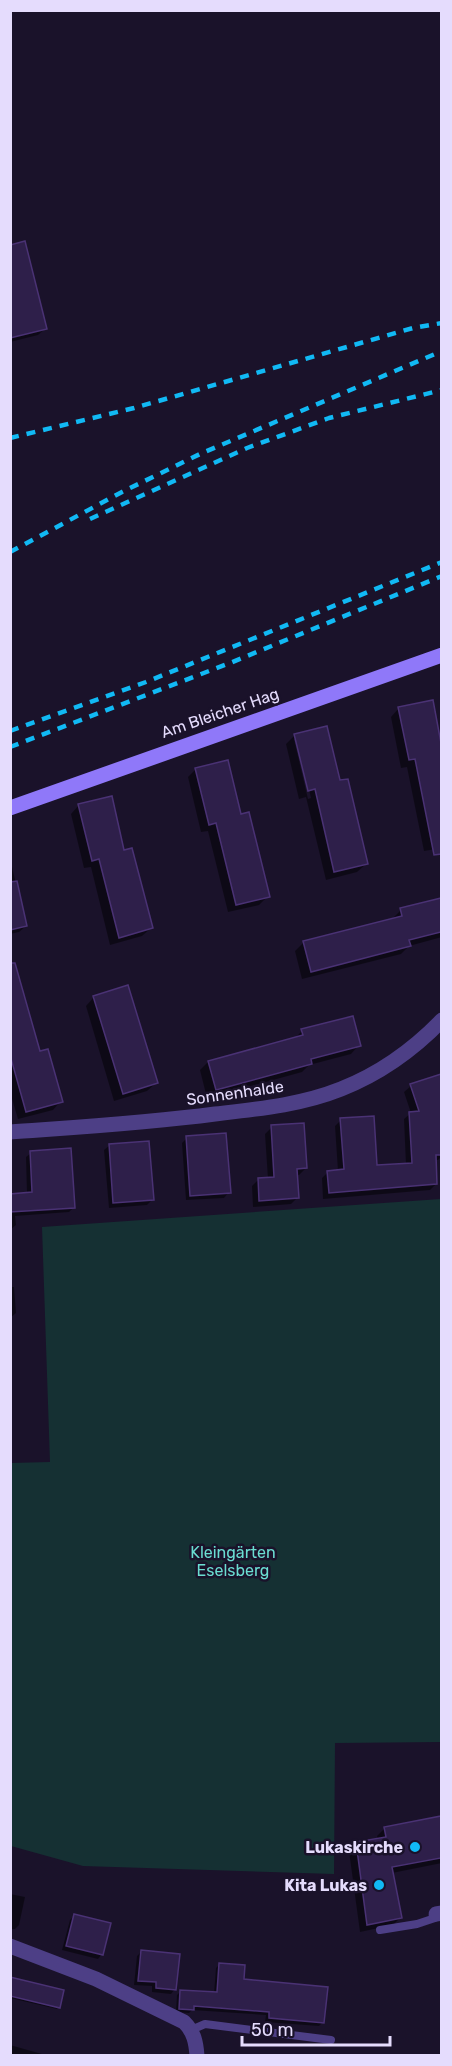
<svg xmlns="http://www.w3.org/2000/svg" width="452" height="2066" font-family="Rubik,sans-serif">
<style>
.green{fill:#153033}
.shadow{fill:#0007;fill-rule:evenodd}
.building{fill:#2e1f4a;stroke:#4a3274;stroke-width:1.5}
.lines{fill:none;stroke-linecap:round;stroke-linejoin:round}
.lane{stroke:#4d3f86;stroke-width:8}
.street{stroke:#4d3f86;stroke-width:15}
.secondary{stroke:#8f78f9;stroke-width:15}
.rail{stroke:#11b9f4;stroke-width:4.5;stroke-dasharray:9 8;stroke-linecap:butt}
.poi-dot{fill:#11b9f4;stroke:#1a122a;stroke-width:2}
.labels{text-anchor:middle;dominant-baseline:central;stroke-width:5;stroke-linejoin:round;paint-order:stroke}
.street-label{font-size:16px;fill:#e5dcfd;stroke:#1a122a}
.park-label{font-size:16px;fill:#6adcd1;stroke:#1a122a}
.poi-label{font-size:16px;font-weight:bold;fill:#e5dcfd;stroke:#1a122a;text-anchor:end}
</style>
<rect width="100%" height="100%" fill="#1a122a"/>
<path class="green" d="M441,1199V1742L335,1743L334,1874L83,1866L11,1846V1463L50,1462L42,1227Z"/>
<g class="shadow">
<path d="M10,246L45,329L38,335L10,342Z"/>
<path d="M432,702L441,750L442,848L424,851L407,767L401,768L391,717L399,708Z"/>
<path d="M295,735L339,782L366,864L357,872L326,880L306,797L299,799L286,744ZM294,739H297L311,798L308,799Z"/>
<path d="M196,769L240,816L268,896L259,905L228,912L208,831L201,832L188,777Z"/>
<path d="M79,805L123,852L151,928L142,936L110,945L91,867L84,868L71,814Z"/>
<path d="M12,867L26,926L19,932L10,934V868Z"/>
<path d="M442,899V937L409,946L401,954L302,979L295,951L304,942L392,919L401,910Z"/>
<path d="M10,971L39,1053L61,1101L53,1110L18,1119L10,1092Z"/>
<path d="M94,997L156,1083L147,1091L114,1101L86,1006Z"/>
<path d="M302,1031L359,1045L351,1054L309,1065L302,1072L207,1098L200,1070L208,1062L294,1039Z"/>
<path d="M442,1075V1156L438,1160H434L436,1184L430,1190L323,1199L322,1178L328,1172L338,1171L335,1126L341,1120L375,1166L406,1165L404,1119L411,1113L404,1092L411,1086Z"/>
<path d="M272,1127L306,1168L299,1175H296L297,1198L291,1204L253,1207L252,1186L259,1179H268L265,1134Z"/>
<path d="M187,1138L229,1192L224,1198L186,1200L182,1143Z"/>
<path d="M110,1145L152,1200L147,1205L109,1208L104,1150Z"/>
<path d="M31,1153L74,1207L69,1212L15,1216L16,1225L10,1230V1195L27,1194L26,1157Z"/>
<path d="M10,1287H14L16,1313L10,1318Z"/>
<path d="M442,1813V1863L392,1873L401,1917L393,1925L360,1932L349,1851L356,1844L378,1840L377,1836L385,1828L436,1819Z"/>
<path d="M10,1894L25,1897L19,1925L15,1929H10Z"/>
<path d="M74,1916L102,1954L98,1959L62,1950L70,1920Z"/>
<path d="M142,1951L175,1989L171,1994L152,1992V1986L134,1985L137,1956Z"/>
<path d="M220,1964L242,1980L323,2022L319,2026L265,2022L266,2015L192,2010L189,2013L176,2012L177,1995L181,1991L214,1994L216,1968Z"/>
<path d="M10,1979L59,2007L57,2009L10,1998Z"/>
<path d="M10,2045L49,2056H10Z"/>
</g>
<g class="building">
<path d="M25,241L47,329L10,338V245Z"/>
<path d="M433,700L441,743V854L434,855L415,759L409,760L398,707Z"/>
<path d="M327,726L340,780L348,779L368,864L334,872L315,789L308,791L294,734Z"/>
<path d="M228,760L241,814L249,812L270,897L236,905L216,823L209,825L195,768Z"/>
<path d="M112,796L124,850L132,848L153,928L119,938L99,859L92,861L78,804Z"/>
<path d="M17,881L27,926L10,930V882Z"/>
<path d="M441,898V932L409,940L411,946L311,972L303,941L402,916L400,908Z"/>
<path d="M10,963H15L40,1051L48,1049L63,1102L26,1112L10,1055Z"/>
<path d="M128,985L158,1083L123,1094L93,996Z"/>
<path d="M353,1016L361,1046L311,1059L312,1064L216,1090L208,1061L303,1035L301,1029Z"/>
<path d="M441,1074V1155H436L437,1184L329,1193L327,1171L344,1169L340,1118L374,1116L377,1165L412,1163L409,1112L419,1111L410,1084Z"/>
<path d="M304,1123L307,1168L297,1169L299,1198L259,1201L258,1178L274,1177L271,1125Z"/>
<path d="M226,1133L231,1193L190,1196L186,1136Z"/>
<path d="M149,1141L154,1200L113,1203L109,1144Z"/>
<path d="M71,1148L75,1208L10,1212V1194L32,1192L30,1151Z"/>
<path d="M441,1816V1858L392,1867L402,1918L367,1925L356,1842L386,1837L384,1827Z"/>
<path d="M74,1914L111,1923L103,1955L66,1946Z"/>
<path d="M141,1950L180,1954L176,1990L156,1988V1982L138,1981Z"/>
<path d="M219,1963L245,1965L244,1979L328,1987L324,2023L269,2018V2012L194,2006V2010L179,2009L180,1990L217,1992Z"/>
<path d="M10,1977L64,1990L60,2008L10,1996Z"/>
</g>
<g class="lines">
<g class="lane">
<path d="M380,1930L417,1924L435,1918L436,1914"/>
<path d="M191,2030L205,2024L331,2040"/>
</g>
<g class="street">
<path d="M10,1132C79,1127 147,1123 215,1114C258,1109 301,1105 341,1089C379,1074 413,1050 442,1020"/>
<path d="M436,1914L442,1913"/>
<path d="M10,1946L96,1979L184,2022C194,2032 196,2042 197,2056"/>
</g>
<path class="secondary" d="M10,808L442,655"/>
<g class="rail">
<path d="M10,438L134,408L413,328L442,323"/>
<path d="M90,519L247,448L329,418L442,390"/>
<path d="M10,552L122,492L200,454L442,351"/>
<path d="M10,731L146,682L442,562"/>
<path d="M10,747L230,663L442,576"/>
</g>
</g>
<g class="poi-dot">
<circle cx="415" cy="1847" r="6"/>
<circle cx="379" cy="1885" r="6"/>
</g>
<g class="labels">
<g class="street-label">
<text transform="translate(220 713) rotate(-19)">Am Bleicher Hag</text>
<text transform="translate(235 1093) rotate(-8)">Sonnenhalde</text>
</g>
<g class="park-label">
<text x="233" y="1552">Kleingärten<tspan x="233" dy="18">Eselsberg</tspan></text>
</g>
<g class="poi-label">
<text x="403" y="1847">Lukaskirche</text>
<text x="367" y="1885">Kita Lukas</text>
</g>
</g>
<rect width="452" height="2066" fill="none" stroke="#e5dcfd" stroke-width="24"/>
<path d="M242 2036v9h148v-9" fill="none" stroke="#e5dcfd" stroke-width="3"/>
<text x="251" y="2036" font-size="18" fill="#e5dcfd" stroke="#1a122a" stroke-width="4.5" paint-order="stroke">50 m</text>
</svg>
